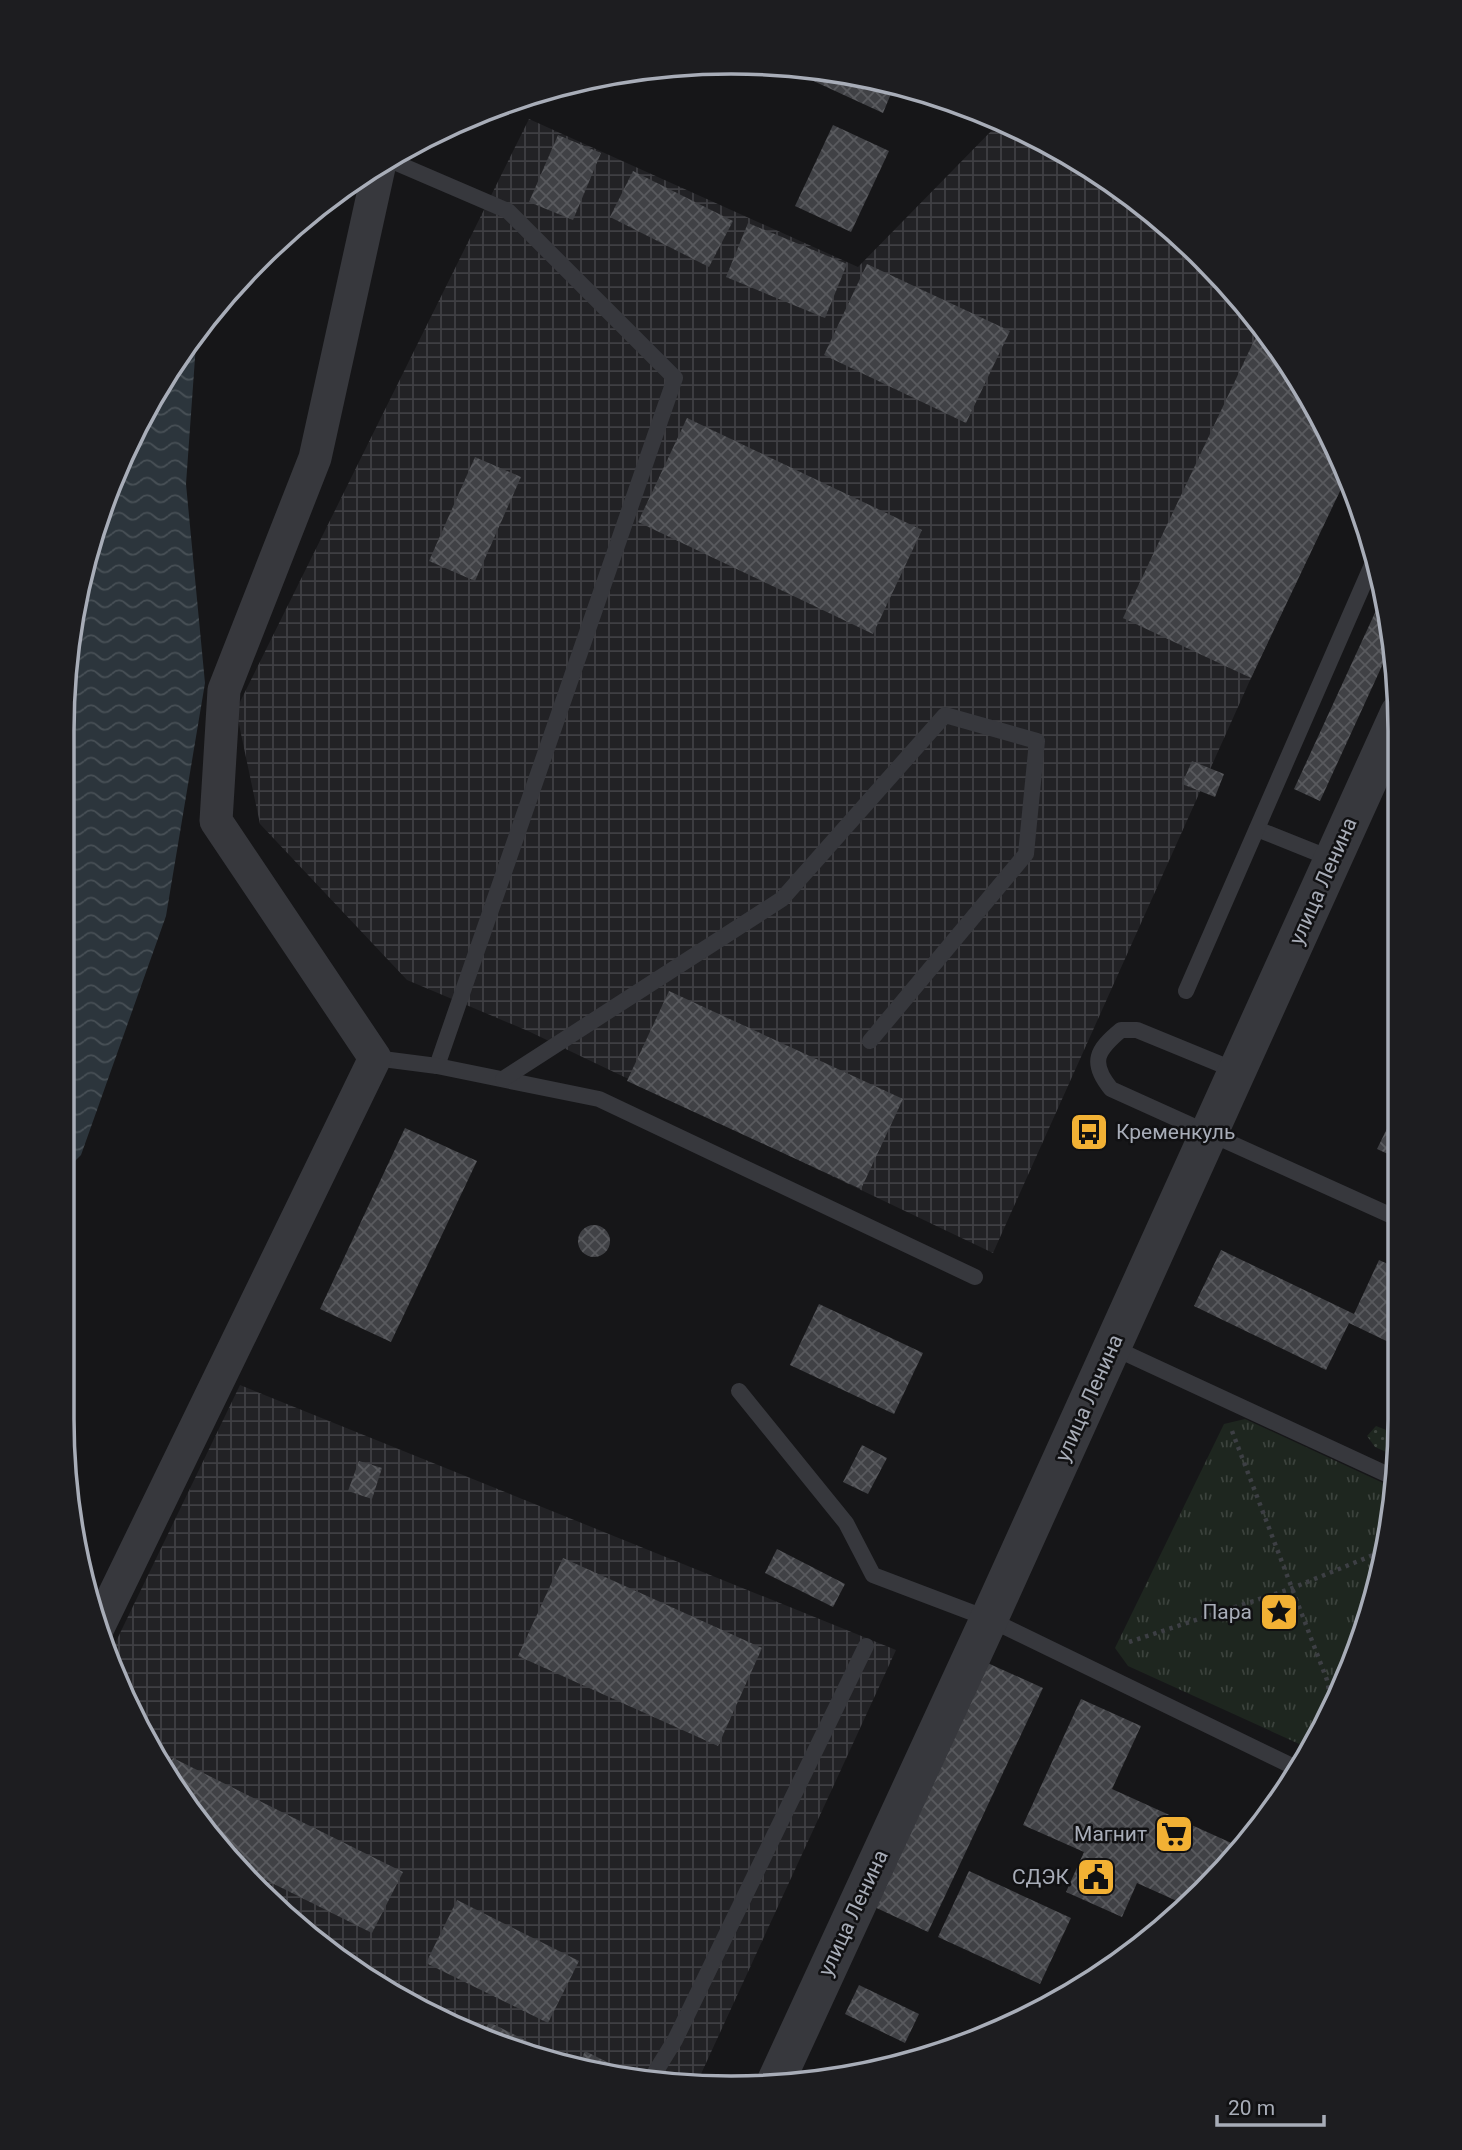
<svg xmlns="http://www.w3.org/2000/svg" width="1462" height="2150" font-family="Roboto,sans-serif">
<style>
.industrial{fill:url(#industrial-grid)}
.grass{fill:url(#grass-dots)}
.park{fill:url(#park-tufts)}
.water{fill:url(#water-waves)}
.building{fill:url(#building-cross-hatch)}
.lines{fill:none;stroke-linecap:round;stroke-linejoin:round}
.path{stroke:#3d3f44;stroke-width:4.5;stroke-dasharray:3.5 5;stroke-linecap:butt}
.service{stroke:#37383d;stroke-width:16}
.minor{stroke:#37383d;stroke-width:33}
.tertiary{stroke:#37383d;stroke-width:38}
.labels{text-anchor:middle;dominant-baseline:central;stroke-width:5;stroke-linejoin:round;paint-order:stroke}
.street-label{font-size:21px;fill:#a8adb8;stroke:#111113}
.poi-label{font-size:21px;fill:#a8adb8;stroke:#111113;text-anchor:end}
.rim{fill:none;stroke:#a8adb8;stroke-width:3.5}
</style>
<defs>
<pattern id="industrial-grid" width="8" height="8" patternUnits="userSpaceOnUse" patternTransform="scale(1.75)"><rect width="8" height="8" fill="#222225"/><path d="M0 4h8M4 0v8" fill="none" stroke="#3f3f43"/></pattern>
<pattern id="grass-dots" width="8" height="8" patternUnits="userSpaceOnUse" patternTransform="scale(1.75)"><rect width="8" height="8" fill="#1e261f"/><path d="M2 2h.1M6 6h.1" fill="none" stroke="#3c433d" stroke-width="1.8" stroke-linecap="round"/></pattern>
<pattern id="park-tufts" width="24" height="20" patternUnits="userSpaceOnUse" patternTransform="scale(1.75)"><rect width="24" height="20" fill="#1e261f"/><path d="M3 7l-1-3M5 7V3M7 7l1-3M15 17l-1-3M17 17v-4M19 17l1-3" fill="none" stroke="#3c433d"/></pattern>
<pattern id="water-waves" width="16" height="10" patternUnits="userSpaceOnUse" patternTransform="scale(1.75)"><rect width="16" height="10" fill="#2c353c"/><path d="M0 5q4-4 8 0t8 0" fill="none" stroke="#485056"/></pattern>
<pattern id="building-cross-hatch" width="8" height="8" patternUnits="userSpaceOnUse" patternTransform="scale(1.75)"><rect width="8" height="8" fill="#404145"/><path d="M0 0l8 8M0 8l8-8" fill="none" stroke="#595a5e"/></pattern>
</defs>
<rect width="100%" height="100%" fill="#161618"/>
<g class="industrial">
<path d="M529,119L858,267L1002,120L1103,174L1204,257L1288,359L1349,472L1251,678L993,1253L528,1031L407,980L260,824L236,710Z"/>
<path d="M240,1385L896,1650L695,2087L475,2038L323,1950L174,1791L108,1658Z"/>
</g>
<path class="grass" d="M1376,1426L1399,1435L1397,1457L1375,1447L1367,1436Z"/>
<path class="park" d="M1245,1419L1394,1488L1388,1549L1331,1716L1308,1748L1128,1666L1115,1648L1224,1424Z"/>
<path class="water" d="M196,344L186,484L205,683L166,916L81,1155L61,1175V731L74,601L131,434Z"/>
<g class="building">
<path d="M783,67L861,74L895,84L883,113Z"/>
<path d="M833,125L889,151L851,232L795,206Z"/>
<path d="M558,135L601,153L573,220L529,202Z"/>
<path d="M633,171L733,221L709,267L610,217Z"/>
<path d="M748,223L847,264L825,318L726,277Z"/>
<path d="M867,264L1010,331L966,423L824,355Z"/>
<path d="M1261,326L1288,359L1349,472L1251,678L1123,618Z"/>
<path d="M687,418L922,530L873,634L638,522Z"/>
<path d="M475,457L521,477L475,581L429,561Z"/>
<path d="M1385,591L1392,644L1320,801L1294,789Z"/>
<path d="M1192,761L1224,774L1215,797L1182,784Z"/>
<path d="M669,991L903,1099L861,1189L627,1081Z"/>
<path d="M1401,1100V1160L1377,1149Z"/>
<path d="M405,1128L477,1161L391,1342L320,1309Z"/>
<circle cx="594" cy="1241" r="16"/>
<path d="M1221,1250L1354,1314L1379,1260L1401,1270V1348L1349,1323L1326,1370L1194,1306Z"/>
<path d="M819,1304L923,1353L894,1414L790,1365Z"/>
<path d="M862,1445L887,1458L868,1494L843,1482Z"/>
<path d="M359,1461L382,1468L372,1499L348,1491Z"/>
<path d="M777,1549L845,1584L833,1607L765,1573Z"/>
<path d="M563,1558L762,1648L718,1746L518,1656Z"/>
<path d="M983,1661L1043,1688L928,1932L868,1904Z"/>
<path d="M1081,1699L1141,1726L1112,1789L1238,1846L1205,1892L1188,1906L1137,1883L1122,1917L1066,1892L1084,1852L1023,1825Z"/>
<path d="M173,1758L403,1872L372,1933L250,1872L174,1791L165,1773Z"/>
<path d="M969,1871L1071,1918L1040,1984L938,1937Z"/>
<path d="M457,1900L579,1961L548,2023L426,1963Z"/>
<path d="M859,1985L919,2014L905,2043L845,2014Z"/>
<path d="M489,2022L537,2046L535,2052L480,2039Z"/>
<path d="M585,2051L611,2064L609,2069L580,2062Z"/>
</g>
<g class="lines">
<g class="path">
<path d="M1232,1431L1327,1680L1333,1712"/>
<path d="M1129,1642L1290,1589L1388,1549"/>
</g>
<g class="service">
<path d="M387,159L508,211L675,378L437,1066"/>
<path d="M1257,829L1332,859"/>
<path d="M1186,991L1375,558"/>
<path d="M375,1058L437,1066L599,1099L975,1277"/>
<path d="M1237,1071L1137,1030H1121C1097,1050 1089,1062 1111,1089L1401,1220"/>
<path d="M503,1079L782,899L945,715L1037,741L1026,854L870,1041"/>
<path d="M1112,1347L1395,1478"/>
<path d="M739,1391L846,1523L873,1575L989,1619L1294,1767"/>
<path d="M651,2079L675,2040L866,1646"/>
</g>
<path class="minor" d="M96,1632L375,1058L216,821L224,690L315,458L380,163"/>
<path class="tertiary" d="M776,2081L989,1619L1399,713"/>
</g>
<defs>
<symbol id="bus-square" viewBox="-11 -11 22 22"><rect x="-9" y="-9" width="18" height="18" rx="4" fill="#f2b134" stroke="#111113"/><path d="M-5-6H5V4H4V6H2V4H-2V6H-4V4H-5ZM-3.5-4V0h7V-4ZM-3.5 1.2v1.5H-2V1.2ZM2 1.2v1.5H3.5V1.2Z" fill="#111"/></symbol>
<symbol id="sight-square" viewBox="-11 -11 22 22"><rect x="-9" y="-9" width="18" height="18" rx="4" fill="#f2b134" stroke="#111113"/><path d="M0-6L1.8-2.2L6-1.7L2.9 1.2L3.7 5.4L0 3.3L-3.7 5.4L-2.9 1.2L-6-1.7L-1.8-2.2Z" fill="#111"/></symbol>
<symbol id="supermarket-square" viewBox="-11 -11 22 22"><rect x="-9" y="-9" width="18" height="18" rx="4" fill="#f2b134" stroke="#111113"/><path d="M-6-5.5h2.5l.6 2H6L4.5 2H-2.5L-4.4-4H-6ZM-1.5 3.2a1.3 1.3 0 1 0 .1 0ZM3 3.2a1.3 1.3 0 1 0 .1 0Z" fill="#111"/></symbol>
<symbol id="civic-square" viewBox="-11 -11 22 22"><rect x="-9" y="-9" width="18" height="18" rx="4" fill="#f2b134" stroke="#111113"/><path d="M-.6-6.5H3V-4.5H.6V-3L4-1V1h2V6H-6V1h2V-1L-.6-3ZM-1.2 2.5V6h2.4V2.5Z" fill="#111"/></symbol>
</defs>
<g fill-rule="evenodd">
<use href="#bus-square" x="1067" y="1110" width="44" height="44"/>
<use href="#sight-square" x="1257" y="1590" width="44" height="44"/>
<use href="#supermarket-square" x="1152" y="1812" width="44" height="44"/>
<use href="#civic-square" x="1074" y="1855" width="44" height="44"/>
</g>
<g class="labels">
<g class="street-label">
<text transform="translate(1323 881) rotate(-66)">улица Ленина</text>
<text transform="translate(1089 1398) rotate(-66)">улица Ленина</text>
<text transform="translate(853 1913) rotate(-65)">улица Ленина</text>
</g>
<g class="poi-label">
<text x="1116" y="1132" text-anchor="start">Кременкуль</text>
<text x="1252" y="1612">Пара</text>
<text x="1147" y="1834">Магнит</text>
<text x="1069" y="1877">СДЭК</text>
</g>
</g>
<path d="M0 0H1462V2150H0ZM731 74H731A657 657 0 0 1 1388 731V1419A657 657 0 0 1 731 2076H731A657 657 0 0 1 74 1419V731A657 657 0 0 1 731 74Z" fill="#1d1d20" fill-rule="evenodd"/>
<path class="rim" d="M731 74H731A657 657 0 0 1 1388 731V1419A657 657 0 0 1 731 2076H731A657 657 0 0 1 74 1419V731A657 657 0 0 1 731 74Z"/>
<path d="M1217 2115v10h107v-10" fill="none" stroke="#a8adb8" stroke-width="3.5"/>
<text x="1228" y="2115" font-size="21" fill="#a8adb8" stroke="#111113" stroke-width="5" paint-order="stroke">20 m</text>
</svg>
